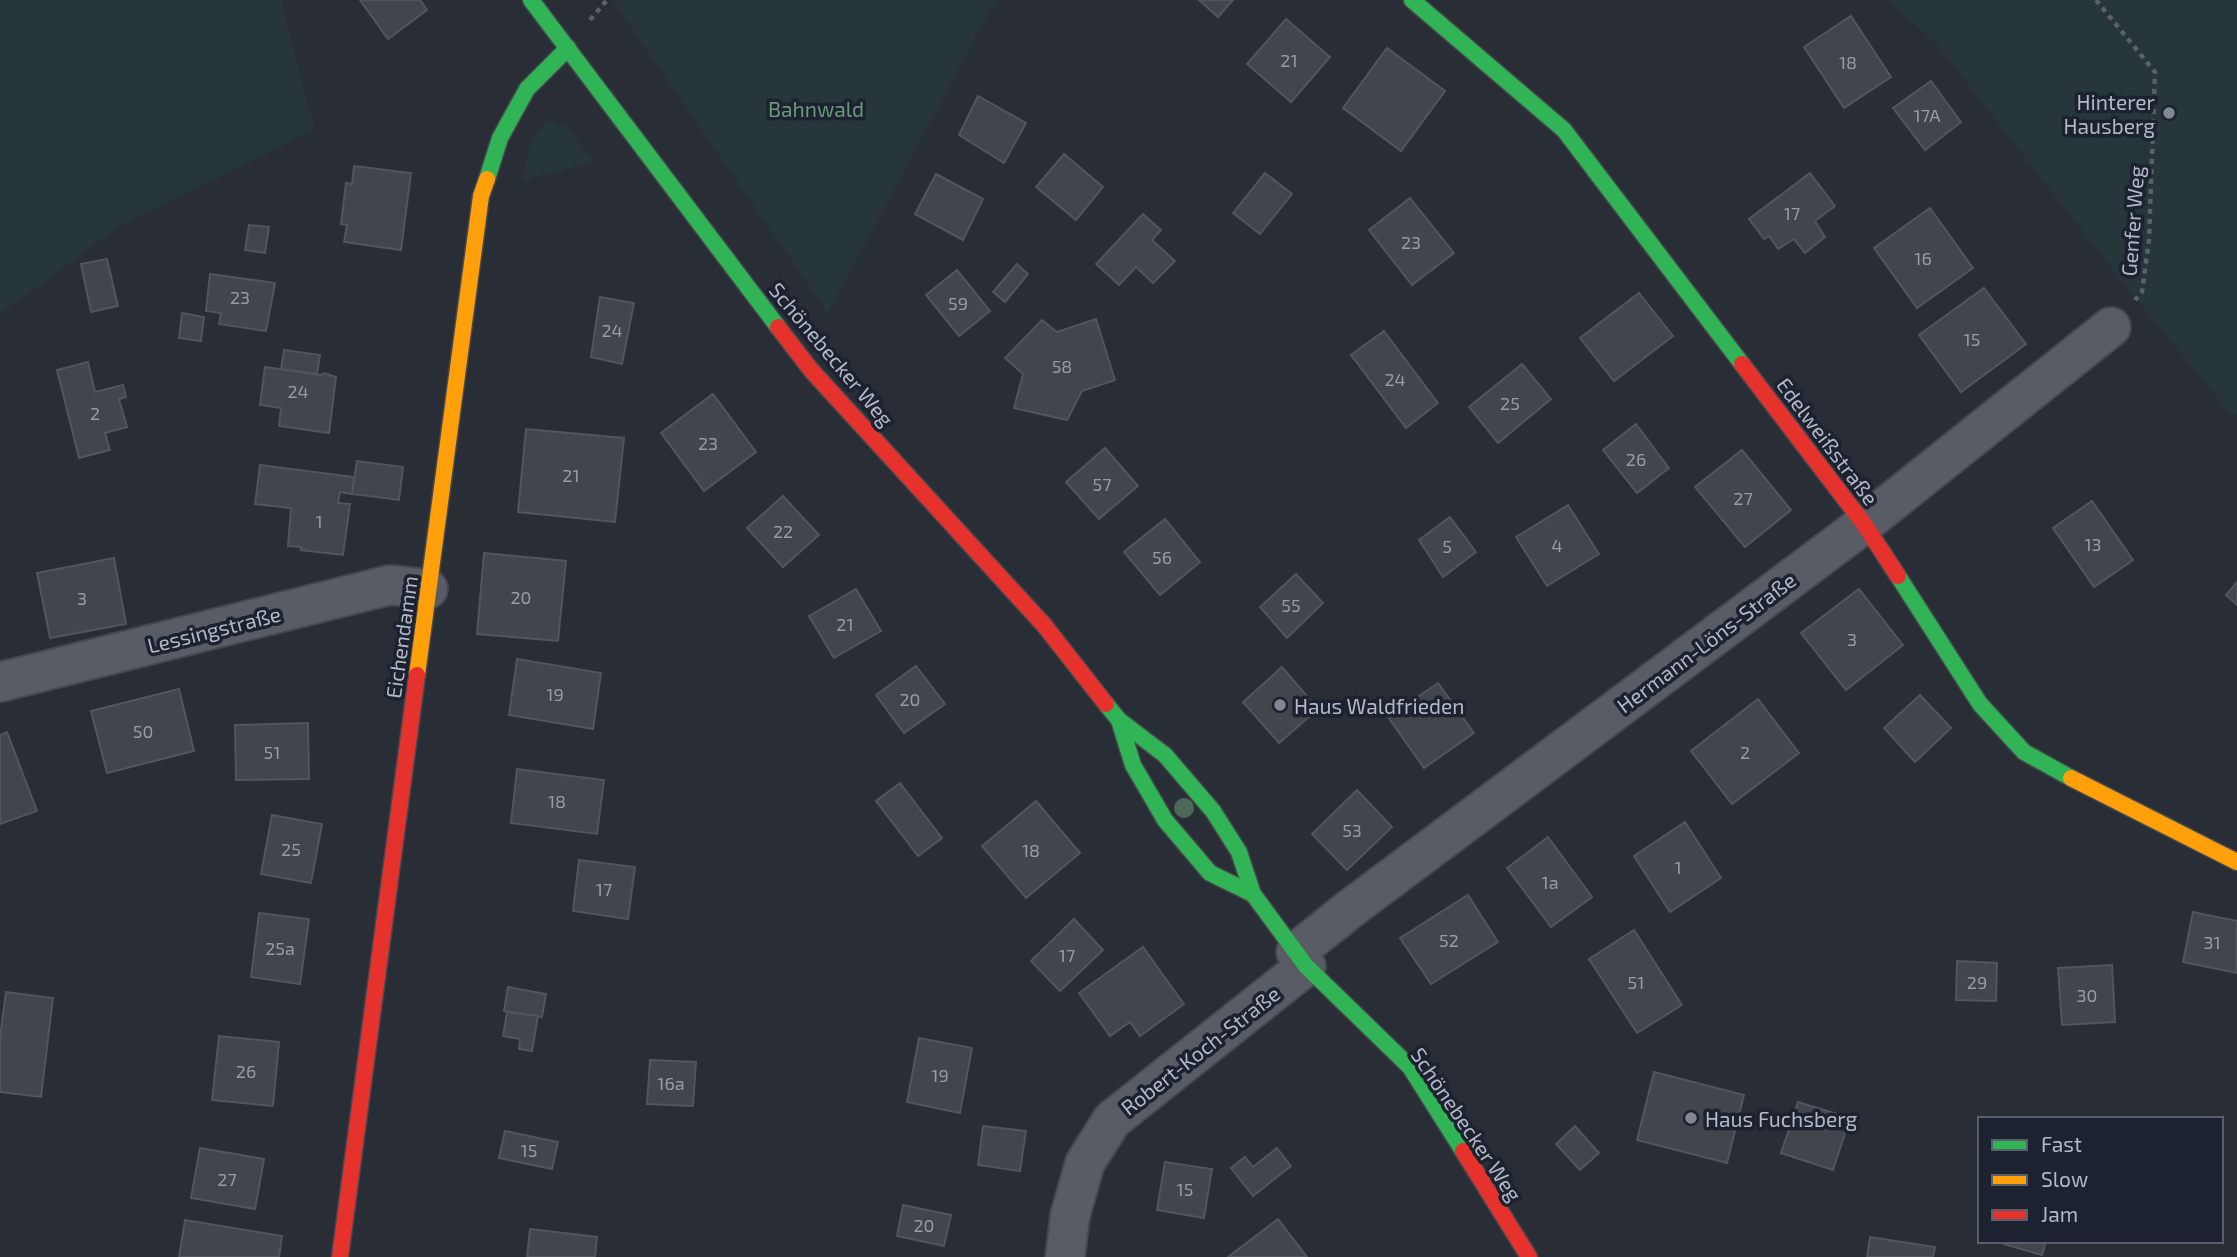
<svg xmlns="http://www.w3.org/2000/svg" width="2237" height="1257" font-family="'Exo 2',sans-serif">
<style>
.green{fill:#26363b}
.building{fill:#42454c;stroke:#51555d;stroke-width:2}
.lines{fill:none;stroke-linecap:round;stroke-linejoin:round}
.street-casing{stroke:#45484f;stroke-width:42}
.fast-casing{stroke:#45484f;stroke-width:19}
.slow-casing{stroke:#45484f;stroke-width:19}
.jam-casing{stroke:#45484f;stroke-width:19}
.path{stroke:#5c6068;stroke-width:4.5;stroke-dasharray:5 5;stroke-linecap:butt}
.street{stroke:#595c64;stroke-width:38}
.fast{stroke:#30b455;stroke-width:16}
.slow{stroke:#ff9f0a;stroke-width:16}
.jam{stroke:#e5322d;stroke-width:16}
.tree{fill:#4d685a}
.poi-dot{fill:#838794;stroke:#1c2230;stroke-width:2.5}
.labels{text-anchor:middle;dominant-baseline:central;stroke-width:7;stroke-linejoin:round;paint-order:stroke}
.number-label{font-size:18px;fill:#979ba8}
.poi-label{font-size:21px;fill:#b3b8c7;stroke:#1c2230;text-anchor:start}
.park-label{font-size:21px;fill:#6a9879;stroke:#1c2230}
.street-label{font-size:21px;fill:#b3b8c7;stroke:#1c2230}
</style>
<rect width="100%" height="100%" fill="#292d35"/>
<g class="green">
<path d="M0,0H281L315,130L120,226L0,314Z"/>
<path d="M612,0H996L828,313Z"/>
<path d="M1889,0H2237V416L2229,412L2120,279L1937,45Z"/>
<path d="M547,120L567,127L594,162L523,180L530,141Z"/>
</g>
<g class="building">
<path d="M360,0H420L427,10L388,39Z"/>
<path d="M1199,0H1233L1218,17Z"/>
<path d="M1851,16L1891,77L1844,108L1804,47Z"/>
<path d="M1286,19L1330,57L1291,102L1247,64Z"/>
<path d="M1387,48L1445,91L1401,151L1343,108Z"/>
<path d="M1931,81L1961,122L1925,150L1893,108Z"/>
<path d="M978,96L1026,123L1004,163L959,135Z"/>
<path d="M1064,154L1103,187L1076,220L1036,187Z"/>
<path d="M354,166L411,173L401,250L344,242L347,225L341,224L346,183L352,184Z"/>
<path d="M1265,173L1292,194L1260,234L1233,213Z"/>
<path d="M1810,173L1835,206L1815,221L1825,237L1805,253L1794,239L1778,249L1769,236L1764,239L1749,219Z"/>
<path d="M936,174L983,199L963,240L915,214Z"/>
<path d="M1410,198L1454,253L1412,285L1369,230Z"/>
<path d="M1930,208L1973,268L1917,308L1874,248Z"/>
<path d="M1143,214L1161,230L1152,240L1175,261L1153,283L1136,267L1119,285L1096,264Z"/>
<path d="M249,225L269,227L265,253L245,250Z"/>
<path d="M107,259L118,306L91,312L81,264Z"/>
<path d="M1017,264L1028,274L1005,302L993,292Z"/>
<path d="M957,270L990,311L959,336L926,295Z"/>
<path d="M210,274L275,283L266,331L219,324L221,313L206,311Z"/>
<path d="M1984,288L2026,344L1961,392L1919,335Z"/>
<path d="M1639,293L1673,336L1614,381L1580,338Z"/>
<path d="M600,297L634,303L622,364L591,357Z"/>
<path d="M182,313L204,317L201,341L179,338Z"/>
<path d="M1096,319L1115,380L1082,391L1067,420L1014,408L1023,374L1005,358L1042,320L1057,332Z"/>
<path d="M1384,331L1438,403L1406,428L1351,355Z"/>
<path d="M284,350L320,355L317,374L281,369Z"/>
<path d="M88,362L95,392L123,385L126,397L119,399L127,427L105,433L110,450L79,458L57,370Z"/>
<path d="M1522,364L1551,399L1498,443L1469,407Z"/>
<path d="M265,367L321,375L324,373L336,377L329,433L279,426L281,408L260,405Z"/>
<path d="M713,394L756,452L704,491L661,433Z"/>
<path d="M1636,424L1669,468L1637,493L1603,450Z"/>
<path d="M526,429L624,438L615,522L518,512Z"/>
<path d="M1105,448L1138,486L1099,519L1066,482Z"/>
<path d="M1742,450L1791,510L1745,547L1695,487Z"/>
<path d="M357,461L403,467L399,500L352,494Z"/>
<path d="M260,465L354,477L352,494L340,492L338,503L350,504L343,555L301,550V547L288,546L291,508L255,504Z"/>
<path d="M783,496L819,535L783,567L747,528Z"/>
<path d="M2092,501L2133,560L2094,587L2053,528Z"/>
<path d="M1568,505L1599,554L1547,586L1516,537Z"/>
<path d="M1450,517L1476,552L1443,577L1419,540Z"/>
<path d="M1165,519L1200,562L1160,595L1124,552Z"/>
<path d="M484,553L566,561L558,641L477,634Z"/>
<path d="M114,558L126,624L50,638L37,573Z"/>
<path d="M1296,574L1323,603L1287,638L1260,607Z"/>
<path d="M2237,582V605L2226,595Z"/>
<path d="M856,589L881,631L834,658L809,616Z"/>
<path d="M1859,589L1903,645L1846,690L1801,633Z"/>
<path d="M517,659L601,673L593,729L509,715Z"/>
<path d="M916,666L945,704L904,733L876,695Z"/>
<path d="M1282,667L1318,709L1279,743L1243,702Z"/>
<path d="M1438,683L1474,733L1424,768L1388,717Z"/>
<path d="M179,689L194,751L107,773L91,711Z"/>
<path d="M1920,695L1951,728L1915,762L1884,728Z"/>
<path d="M1758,699L1799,753L1732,804L1691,751Z"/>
<path d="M308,723L309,779L236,780L235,725Z"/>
<path d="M7,732L37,811L0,824V735Z"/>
<path d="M517,769L604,780L597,834L511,823Z"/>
<path d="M900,783L942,838L918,856L876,801Z"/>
<path d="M1357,790L1392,827L1347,870L1312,834Z"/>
<path d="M1036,801L1080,853L1026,898L982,846Z"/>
<path d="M272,815L322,824L311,883L261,874Z"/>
<path d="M1685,822L1721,878L1670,912L1634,856Z"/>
<path d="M1548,837L1592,897L1551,927L1507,868Z"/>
<path d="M579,860L635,867L628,919L573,911Z"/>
<path d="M1468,895L1498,942L1431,984L1400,938Z"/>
<path d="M2193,912L2237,921V973L2183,962Z"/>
<path d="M259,913L309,919L300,984L251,977Z"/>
<path d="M1074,919L1103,950L1060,991L1031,961Z"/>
<path d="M1634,930L1682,1005L1637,1033L1589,959Z"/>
<path d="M1143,947L1184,1004L1140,1036L1130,1022L1110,1036L1079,993Z"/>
<path d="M1957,961L1997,963L1996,1001L1956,1000Z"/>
<path d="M2112,965L2115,1022L2062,1025L2058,968Z"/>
<path d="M508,987L546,994L542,1017L504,1011Z"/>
<path d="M6,992L53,998L41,1097L0,1092V1038Z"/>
<path d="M507,1012L538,1016L532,1051L519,1049L520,1039L503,1036Z"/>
<path d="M219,1036L279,1042L273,1106L212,1100Z"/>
<path d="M919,1038L972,1048L960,1113L907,1102Z"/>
<path d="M650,1060L696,1062L693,1106L647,1104Z"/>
<path d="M1654,1072L1744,1095L1727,1163L1637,1140Z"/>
<path d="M1798,1102L1850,1118L1833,1170L1781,1153Z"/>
<path d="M983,1126L1026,1131L1020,1171L978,1165Z"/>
<path d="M1575,1126L1599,1153L1580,1170L1556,1144Z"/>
<path d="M505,1131L558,1142L552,1169L499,1158Z"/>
<path d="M200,1148L264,1159L255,1209L191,1198Z"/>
<path d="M1277,1148L1291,1166L1253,1196L1231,1168L1245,1157L1253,1167Z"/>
<path d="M1165,1162L1212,1169L1204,1218L1157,1210Z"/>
<path d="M903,1205L951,1215L944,1246L897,1236Z"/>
<path d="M1278,1219L1307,1257H1228Z"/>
<path d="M185,1220L282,1236L279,1257H179Z"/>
<path d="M530,1229L597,1237L595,1257H527Z"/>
<path d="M1870,1237L1935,1247L1933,1257H1867Z"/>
<path d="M1994,1241H2046L2042,1255Z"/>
</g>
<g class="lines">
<defs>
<g id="street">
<path d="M0,682L390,585L428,589"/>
<path d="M1296,952L1350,909L1864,524L2111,327"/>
<path d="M1065,1257L1070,1216L1085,1163L1112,1120L1306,966"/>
</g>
<g id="fast">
<path d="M531,0L778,327"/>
<path d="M1412,0L1564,130L1742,364"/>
<path d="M487,179L500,138L527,89L568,48"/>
<path d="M1898,576L1980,704L2024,752L2071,778"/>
<path d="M1106,704L1119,720L1165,755L1213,811L1239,852L1253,894L1306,966L1410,1067L1463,1151"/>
<path d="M1119,720L1133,765L1165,820L1210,873L1253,894"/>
</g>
<g id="slow">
<path d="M417,675L481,196L487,179"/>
<path d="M2071,778L2237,862"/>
</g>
<g id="jam">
<path d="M778,327L811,370L1044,625L1106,704"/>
<path d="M1742,364L1864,524L1898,576"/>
<path d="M1463,1151L1529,1257"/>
<path d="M340,1257L417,675"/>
</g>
</defs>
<use href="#street" class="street-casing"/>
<use href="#fast" class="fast-casing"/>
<use href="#slow" class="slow-casing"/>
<use href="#jam" class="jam-casing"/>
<g class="path">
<path d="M2096,0L2155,72L2149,239L2142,292L2135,300"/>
<path d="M590,20L607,0"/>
</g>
<use href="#street" class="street"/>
<use href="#fast" class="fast"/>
<use href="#slow" class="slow"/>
<use href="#jam" class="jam"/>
</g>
<circle class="tree" cx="1184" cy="808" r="10"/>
<g class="poi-dot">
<circle cx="2169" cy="113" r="7"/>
<circle cx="1280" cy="705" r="7"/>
<circle cx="1691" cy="1118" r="7"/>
</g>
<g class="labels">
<g class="number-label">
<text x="1289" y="60">21</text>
<text x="1848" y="62">18</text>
<text x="1927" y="115">17A</text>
<text x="1792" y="213">17</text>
<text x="1411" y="242">23</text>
<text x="1923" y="258">16</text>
<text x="240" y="297">23</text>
<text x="958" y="303">59</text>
<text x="612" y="330">24</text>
<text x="1972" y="339">15</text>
<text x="1062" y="366">58</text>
<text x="1395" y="379">24</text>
<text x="298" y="391">24</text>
<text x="1510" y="403">25</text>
<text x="95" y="413">2</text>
<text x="708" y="443">23</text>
<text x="1636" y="459">26</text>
<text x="571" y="475">21</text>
<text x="1102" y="484">57</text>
<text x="1743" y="498">27</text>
<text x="319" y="521">1</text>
<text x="783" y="531">22</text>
<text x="2093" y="544">13</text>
<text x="1557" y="545">4</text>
<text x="1447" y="546">5</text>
<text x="1162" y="557">56</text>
<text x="521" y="597">20</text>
<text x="82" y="598">3</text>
<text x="1291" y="605">55</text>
<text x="845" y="624">21</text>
<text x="1852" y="639">3</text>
<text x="555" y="694">19</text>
<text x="910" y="699">20</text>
<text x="143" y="731">50</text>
<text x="272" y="752">51</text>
<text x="1745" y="752">2</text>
<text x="557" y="801">18</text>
<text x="1352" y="830">53</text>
<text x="291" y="849">25</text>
<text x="1031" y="850">18</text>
<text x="1678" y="867">1</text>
<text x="1550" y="882">1a</text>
<text x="604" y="889">17</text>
<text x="1449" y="940">52</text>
<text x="2212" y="942">31</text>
<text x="280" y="948">25a</text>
<text x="1067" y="955">17</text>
<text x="1636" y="982">51</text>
<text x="1977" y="982">29</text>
<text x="2087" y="995">30</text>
<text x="246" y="1071">26</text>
<text x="940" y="1075">19</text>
<text x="671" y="1083">16a</text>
<text x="529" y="1150">15</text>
<text x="227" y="1179">27</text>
<text x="1185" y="1189">15</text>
<text x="924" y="1225">20</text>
</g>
<g class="poi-label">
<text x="2155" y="101" text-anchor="end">Hinterer<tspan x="2155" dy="24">Hausberg</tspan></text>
<text x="1294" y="705">Haus Waldfrieden</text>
<text x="1705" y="1118">Haus Fuchsberg</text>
</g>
<g class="park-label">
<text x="816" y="108">Bahnwald</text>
</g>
<g class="street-label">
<text transform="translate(2132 221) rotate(-86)">Genfer Weg</text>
<text transform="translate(832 354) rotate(50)">Schönebecker Weg</text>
<text transform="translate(1828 441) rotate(53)">Edelweißstraße</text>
<text transform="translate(214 629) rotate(-14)">Lessingstraße</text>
<text transform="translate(401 637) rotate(-82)">Eichendamm</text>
<text transform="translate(1706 642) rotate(-37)">Hermann-Löns-Straße</text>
<text transform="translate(1200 1050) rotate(-38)">Robert-Koch-Straße</text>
<text transform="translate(1467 1124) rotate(56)">Schönebecker Weg</text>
</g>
</g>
<rect x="1978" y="1117" width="245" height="126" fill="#1c2230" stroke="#585e6c" stroke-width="2"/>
<rect x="1992" y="1140" width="35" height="10" fill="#30b455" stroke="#585e6c" stroke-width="2"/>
<text x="2041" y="1152" font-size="21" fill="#b3b8c7">Fast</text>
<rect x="1992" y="1175" width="35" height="10" fill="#ff9f0a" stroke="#585e6c" stroke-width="2"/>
<text x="2041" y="1187" font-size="21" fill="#b3b8c7">Slow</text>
<rect x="1992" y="1210" width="35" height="10" fill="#e5322d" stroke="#585e6c" stroke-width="2"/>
<text x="2041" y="1222" font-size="21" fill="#b3b8c7">Jam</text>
</svg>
